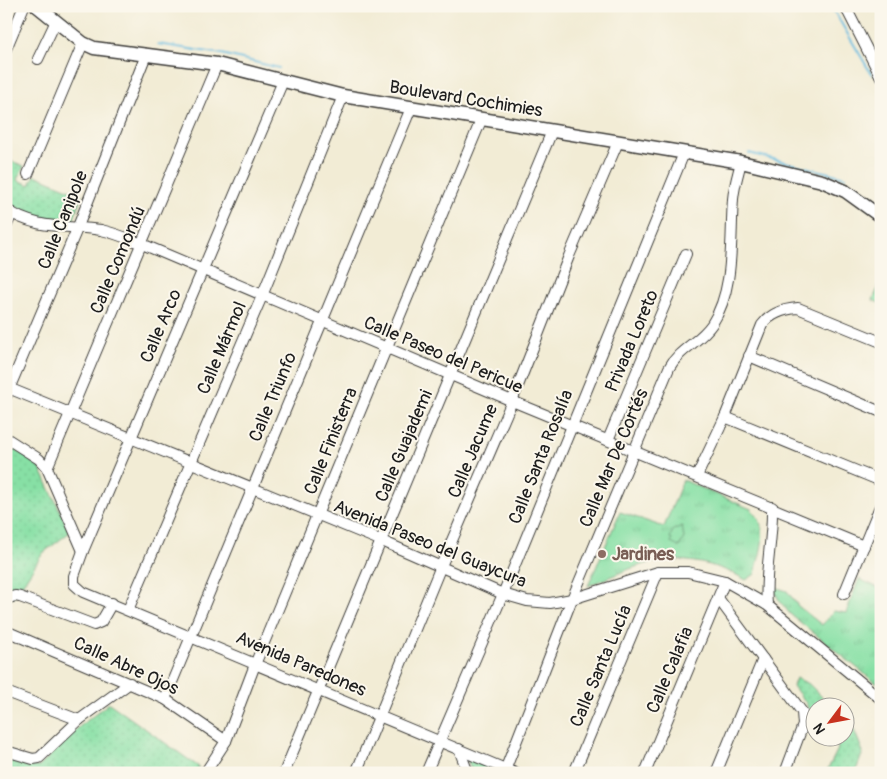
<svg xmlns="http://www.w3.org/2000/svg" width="887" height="779" font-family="Pangolin,sans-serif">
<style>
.grass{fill:url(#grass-dots);stroke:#527e60}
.park{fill:url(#park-tufts);stroke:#527e60}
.garden{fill:#87e0a5;stroke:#527e60}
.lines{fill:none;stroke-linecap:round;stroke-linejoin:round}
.stream{stroke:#63bbe0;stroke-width:2}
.minor-casing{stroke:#3c3b38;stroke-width:12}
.major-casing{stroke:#3c3b38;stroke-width:15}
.minor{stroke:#fff;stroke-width:10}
.major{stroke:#fff;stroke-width:12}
.education-dot{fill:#8d6e63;stroke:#fbf7ec;stroke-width:2}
.labels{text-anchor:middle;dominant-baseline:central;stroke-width:4;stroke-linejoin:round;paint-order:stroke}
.street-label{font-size:18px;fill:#1c1c1c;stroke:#fbf7ec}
.education-label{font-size:18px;font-weight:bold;fill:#785e54;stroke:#fbf7ec;text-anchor:start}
</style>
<defs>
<pattern id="grass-dots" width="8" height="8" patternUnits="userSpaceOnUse" patternTransform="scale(1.25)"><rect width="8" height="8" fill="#87e0a5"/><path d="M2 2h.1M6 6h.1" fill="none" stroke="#74c08d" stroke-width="1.8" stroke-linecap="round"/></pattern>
<pattern id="park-tufts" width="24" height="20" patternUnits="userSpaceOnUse" patternTransform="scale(1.25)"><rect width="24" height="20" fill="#87e0a5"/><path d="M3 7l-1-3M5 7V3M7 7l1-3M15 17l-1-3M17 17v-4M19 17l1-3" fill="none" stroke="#74c08d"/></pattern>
</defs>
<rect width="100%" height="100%" fill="#fbf7ec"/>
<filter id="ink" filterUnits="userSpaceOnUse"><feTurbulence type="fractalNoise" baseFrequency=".02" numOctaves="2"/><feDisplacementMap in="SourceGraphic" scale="10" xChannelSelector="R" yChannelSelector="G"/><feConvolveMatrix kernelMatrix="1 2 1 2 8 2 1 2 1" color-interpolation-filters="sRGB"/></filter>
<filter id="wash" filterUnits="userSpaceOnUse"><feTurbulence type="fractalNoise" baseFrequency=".0096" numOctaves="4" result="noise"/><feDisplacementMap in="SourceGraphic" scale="20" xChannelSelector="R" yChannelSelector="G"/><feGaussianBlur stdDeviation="1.12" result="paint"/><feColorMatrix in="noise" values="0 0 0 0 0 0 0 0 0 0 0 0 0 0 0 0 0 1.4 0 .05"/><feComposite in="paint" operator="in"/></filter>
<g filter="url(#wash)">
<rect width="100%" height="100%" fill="#f2ecd5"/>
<g class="grass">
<path d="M6,159L24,166L17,180L30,185L35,175L82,195L73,221L42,218L6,203Z"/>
<path d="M6,443L39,466L70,532L43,553L15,596L6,599Z"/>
<path d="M796,678L809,684L831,706H814V722L806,703L793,686Z"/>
<path d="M109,703L199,767L195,773H6V759L39,767L78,728Z"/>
<path d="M845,720L854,730L863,752L855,773H826L838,749L834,737L844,736Z"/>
</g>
<g class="park">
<path d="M881,281V304L873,300Z"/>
<path d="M683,480L751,509C771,528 760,551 755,574L746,580C717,563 678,555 645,564C626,569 606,579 588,586L620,512L664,527Z"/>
<path d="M859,579L881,589V681L876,683L790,614L779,600L772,586L787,591L798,606L822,625L834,611L846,613Z"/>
<path d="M466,756L500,771L499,773H472Z"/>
</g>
<path class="garden" d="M682,526L684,538L679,547L671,543L672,539L670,538L673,530Z"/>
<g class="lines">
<g class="stream">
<path d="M831,6L872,75"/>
<path d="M158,44L222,54L279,68"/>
<path d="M749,153L845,177"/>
</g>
</g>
</g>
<g filter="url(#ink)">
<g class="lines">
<defs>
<g id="minor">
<path d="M845,6L881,77"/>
<path d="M6,49L24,6"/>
<path d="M38,59L56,21"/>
<path d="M283,81L83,551L74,576V584L83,592L515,773"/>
<path d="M28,174L83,43"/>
<path d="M6,209C34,230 69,225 101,230C115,233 129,239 142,244L512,401L864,546"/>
<path d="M879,215L881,201"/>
<path d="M6,227L12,213"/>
<path d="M749,356L881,412"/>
<path d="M6,387L382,541L503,594L527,601L550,603L572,599L658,572H688L725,581L767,605L881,699"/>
<path d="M6,396L77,229L146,55"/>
<path d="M725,417L881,481"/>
<path d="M6,438L39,459L47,468L83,551"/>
<path d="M608,440L686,254"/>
<path d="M47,468L217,64"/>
<path d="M697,476L725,417L762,325C771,313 783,309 798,308L881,342"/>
<path d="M844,594L881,504"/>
<path d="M718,598L802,712L803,725L785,773"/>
<path d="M6,599L15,596L20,597L94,625L101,622L112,603"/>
<path d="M767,605C764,572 773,540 772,507"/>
<path d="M128,610L262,296L343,96"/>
<path d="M6,631L165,699L226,741"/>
<path d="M6,692L79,720"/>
<path d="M165,699L411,108"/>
<path d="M459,749L468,773"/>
<path d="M6,751L33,759L39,758L79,720L130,683"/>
<path d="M205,773L226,741L256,662L482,118"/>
<path d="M284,773L552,131"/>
<path d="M356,773L441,566L512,401L569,256L618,142"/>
<path d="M426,773L503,594L684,153"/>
<path d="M504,773L572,599L669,368C679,349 700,342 712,324C735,289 730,240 733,199C734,187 738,174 741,162"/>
<path d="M574,773L658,572"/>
<path d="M645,773L725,581"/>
<path d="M716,773L763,659"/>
</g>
<path id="major" d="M37,6L83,43L94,48L217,64L343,96L741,162L822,181L845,191L881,217"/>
</defs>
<use href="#minor" class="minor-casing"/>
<use href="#major" class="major-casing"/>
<use href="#minor" class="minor"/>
<use href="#major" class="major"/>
</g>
</g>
<circle class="education-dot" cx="602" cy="554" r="5"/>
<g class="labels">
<g class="street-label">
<text transform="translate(466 99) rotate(9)">Boulevard Cochimies</text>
<text transform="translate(63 220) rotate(-68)">Calle Canipole</text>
<text transform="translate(118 260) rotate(-67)">Calle Comondú</text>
<text transform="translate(161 326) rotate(-67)">Calle Arco</text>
<text transform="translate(632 341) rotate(-67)">Privada Loreto</text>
<text transform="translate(222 348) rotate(-67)">Calle Mármol</text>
<text transform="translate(443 355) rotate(23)">Calle Paseo del Pericue</text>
<text transform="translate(273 397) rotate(-67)">Calle Triunfo</text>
<text transform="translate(331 441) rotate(-68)">Calle Finisterra</text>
<text transform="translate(404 446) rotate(-67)">Calle Guajademi</text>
<text transform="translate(473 451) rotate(-67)">Calle Jacume</text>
<text transform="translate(541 457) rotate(-68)">Calle Santa Rosalía</text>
<text transform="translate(614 458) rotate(-67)">Calle Mar De Cortés</text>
<text transform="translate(430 544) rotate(22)">Avenida Paseo del Guaycura</text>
<text transform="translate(301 664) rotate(23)">Avenida Paredones</text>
<text transform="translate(126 666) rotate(25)">Calle Abre Ojos</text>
<text transform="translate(601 666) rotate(-67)">Calle Santa Lucía</text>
<text transform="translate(670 670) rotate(-67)">Calle Calafia</text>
</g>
<g class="education-label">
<text x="612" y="554">Jardines</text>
</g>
</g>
<rect width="887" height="779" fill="none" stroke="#fbf7ec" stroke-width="25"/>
<g transform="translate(830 722) rotate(238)"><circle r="24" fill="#fbf7ec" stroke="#a29f99"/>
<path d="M0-4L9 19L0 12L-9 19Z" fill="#c8321e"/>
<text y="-8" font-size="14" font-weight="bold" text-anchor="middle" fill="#1c1c1c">N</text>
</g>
</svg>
